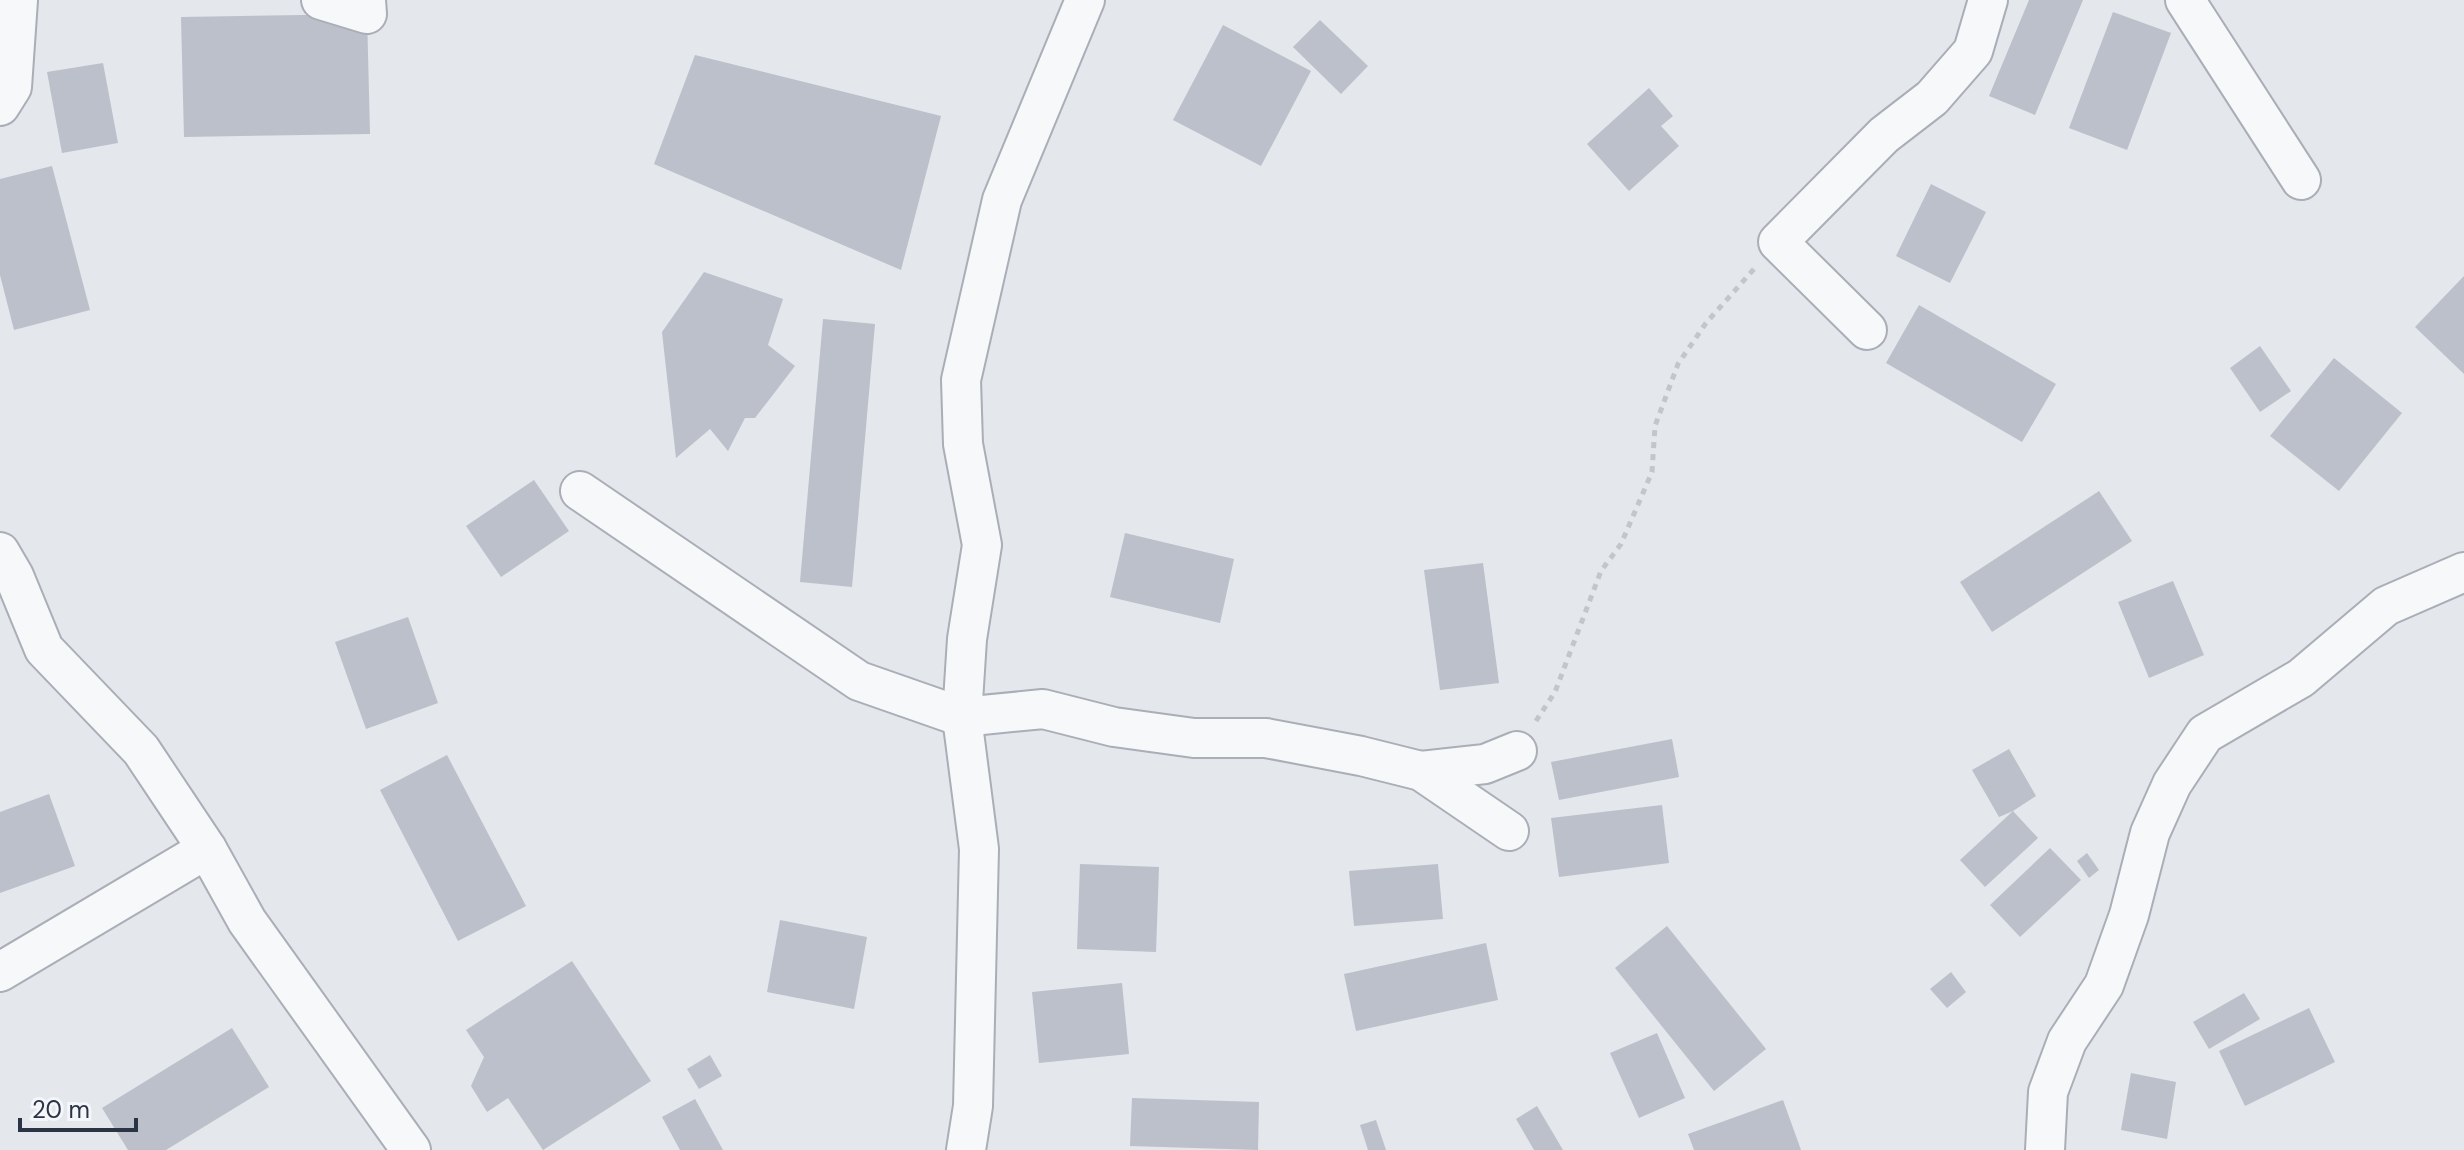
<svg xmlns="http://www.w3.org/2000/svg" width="2464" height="1150" font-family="'DM Sans',sans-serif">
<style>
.building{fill:#bbc0ca}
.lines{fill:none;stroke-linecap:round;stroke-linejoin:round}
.street-casing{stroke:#a9aeb7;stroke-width:42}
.path{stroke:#c2c5cb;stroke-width:5;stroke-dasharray:6 6;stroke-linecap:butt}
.street{stroke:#f7f8fa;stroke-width:38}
</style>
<rect width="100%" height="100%" fill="#e4e7ec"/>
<g class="building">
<path d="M2029,0H2083L2035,115L1989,96Z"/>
<path d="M2113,12L2171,33L2127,150L2069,128Z"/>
<path d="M367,14L370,134L184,137L181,17Z"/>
<path d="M1320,20L1368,66L1341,94L1293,47Z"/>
<path d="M1223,25L1311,71L1261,166L1173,120Z"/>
<path d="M695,55L941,116L901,270L654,164Z"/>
<path d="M103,63L118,143L62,153L47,72Z"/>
<path d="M1649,88L1673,116L1661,126L1679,146L1629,191L1587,144Z"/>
<path d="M52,166L90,310L14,330L0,275V179Z"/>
<path d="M1931,184L1986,212L1950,283L1896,256Z"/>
<path d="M704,272L783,299L768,345L795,366L755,418H745L728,451L710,429L676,458L662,332Z"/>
<path d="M2464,276V374L2415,327Z"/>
<path d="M1919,305L2056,384L2022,442L1886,363Z"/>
<path d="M823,319L875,324L852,587L800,582Z"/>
<path d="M2260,346L2291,391L2260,412L2230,368Z"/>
<path d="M2334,358L2402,413L2339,491L2270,436Z"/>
<path d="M534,480L569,531L501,577L466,526Z"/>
<path d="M2099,491L2132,541L1992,632L1960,582Z"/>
<path d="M1125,533L1234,559L1220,623L1110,597Z"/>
<path d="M1483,563L1499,683L1440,690L1424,570Z"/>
<path d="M2173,581L2204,655L2149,678L2118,602Z"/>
<path d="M408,617L438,703L366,729L335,642Z"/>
<path d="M1672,739L1679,777L1559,800L1551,762Z"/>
<path d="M2009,749L2036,796L2013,811L2038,838L1985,887L1960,860L2013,811L1999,817L1972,770Z"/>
<path d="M447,755L526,906L458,941L380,790Z"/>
<path d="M49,794L75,866L0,893V812Z"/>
<path d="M1662,805L1669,863L1559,877L1551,818Z"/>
<path d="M2050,848L2081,880L2020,937L1990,905Z"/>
<path d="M2087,853L2099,870L2089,878L2077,861Z"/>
<path d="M1080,864L1159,867L1156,952L1077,949Z"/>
<path d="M1438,864L1443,919L1354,926L1349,871Z"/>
<path d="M780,920L867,937L854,1009L767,992Z"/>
<path d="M1667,926L1766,1049L1714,1091L1615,968Z"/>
<path d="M1486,943L1498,1000L1356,1031L1344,974Z"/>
<path d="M572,961L651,1081L543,1150L508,1098L487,1112L471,1086L484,1057L466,1030Z"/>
<path d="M1951,972L1966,992L1947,1008L1930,989Z"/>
<path d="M1122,983L1129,1054L1039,1063L1032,992Z"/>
<path d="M2244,993L2260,1019L2209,1049L2193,1022Z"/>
<path d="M2309,1008L2335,1062L2245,1106L2219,1051Z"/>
<path d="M232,1028L269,1087L166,1150H128L102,1108Z"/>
<path d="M1657,1033L1685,1098L1639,1118L1610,1053Z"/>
<path d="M710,1055L722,1076L699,1089L687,1069Z"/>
<path d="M2131,1073L2176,1082L2167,1139L2121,1130Z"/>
<path d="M1132,1098L1259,1102L1258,1150L1130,1146Z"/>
<path d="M695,1099L723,1150H680L662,1117Z"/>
<path d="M1783,1100L1801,1150H1694L1688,1134Z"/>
<path d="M1537,1106L1563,1150H1534L1516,1119Z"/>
<path d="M1376,1120L1386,1150H1368L1360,1125Z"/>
</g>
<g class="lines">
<defs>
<g id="street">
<path d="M321,0L367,14L366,0"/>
<path d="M2185,0L2301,180"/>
<path d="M0,106L12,87L18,0"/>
<path d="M1867,330L1778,242L1884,135L1932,98L1973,51L1988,0"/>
<path d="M580,491L859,681L962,717L1043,709L1114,727L1194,738H1266L1361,756L1421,771L1509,831"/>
<path d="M0,552L14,576L44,649L141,750L207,849L247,921L411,1150"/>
<path d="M1421,771L1485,764L1517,751"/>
<path d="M0,972L207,849"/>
<path d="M966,1150L973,1106L979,849L962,717L967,639L982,545L963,444L961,380L1002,200L1085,0"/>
<path d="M2045,1150L2048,1092L2067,1041L2104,985L2129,915L2150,833L2172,784L2205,734L2301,678L2386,606L2464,572"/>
</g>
</defs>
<use href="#street" class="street-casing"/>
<path class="path" d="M1536,721L1555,692L1601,571L1621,544L1652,472L1655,426L1678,364L1706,323L1754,269"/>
<use href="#street" class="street"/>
</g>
<path d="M20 1118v12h116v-12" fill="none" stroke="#2b3445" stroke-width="4"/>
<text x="32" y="1118" font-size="24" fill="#2b3445" stroke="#f4f6f9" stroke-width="6" paint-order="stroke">20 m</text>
</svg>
